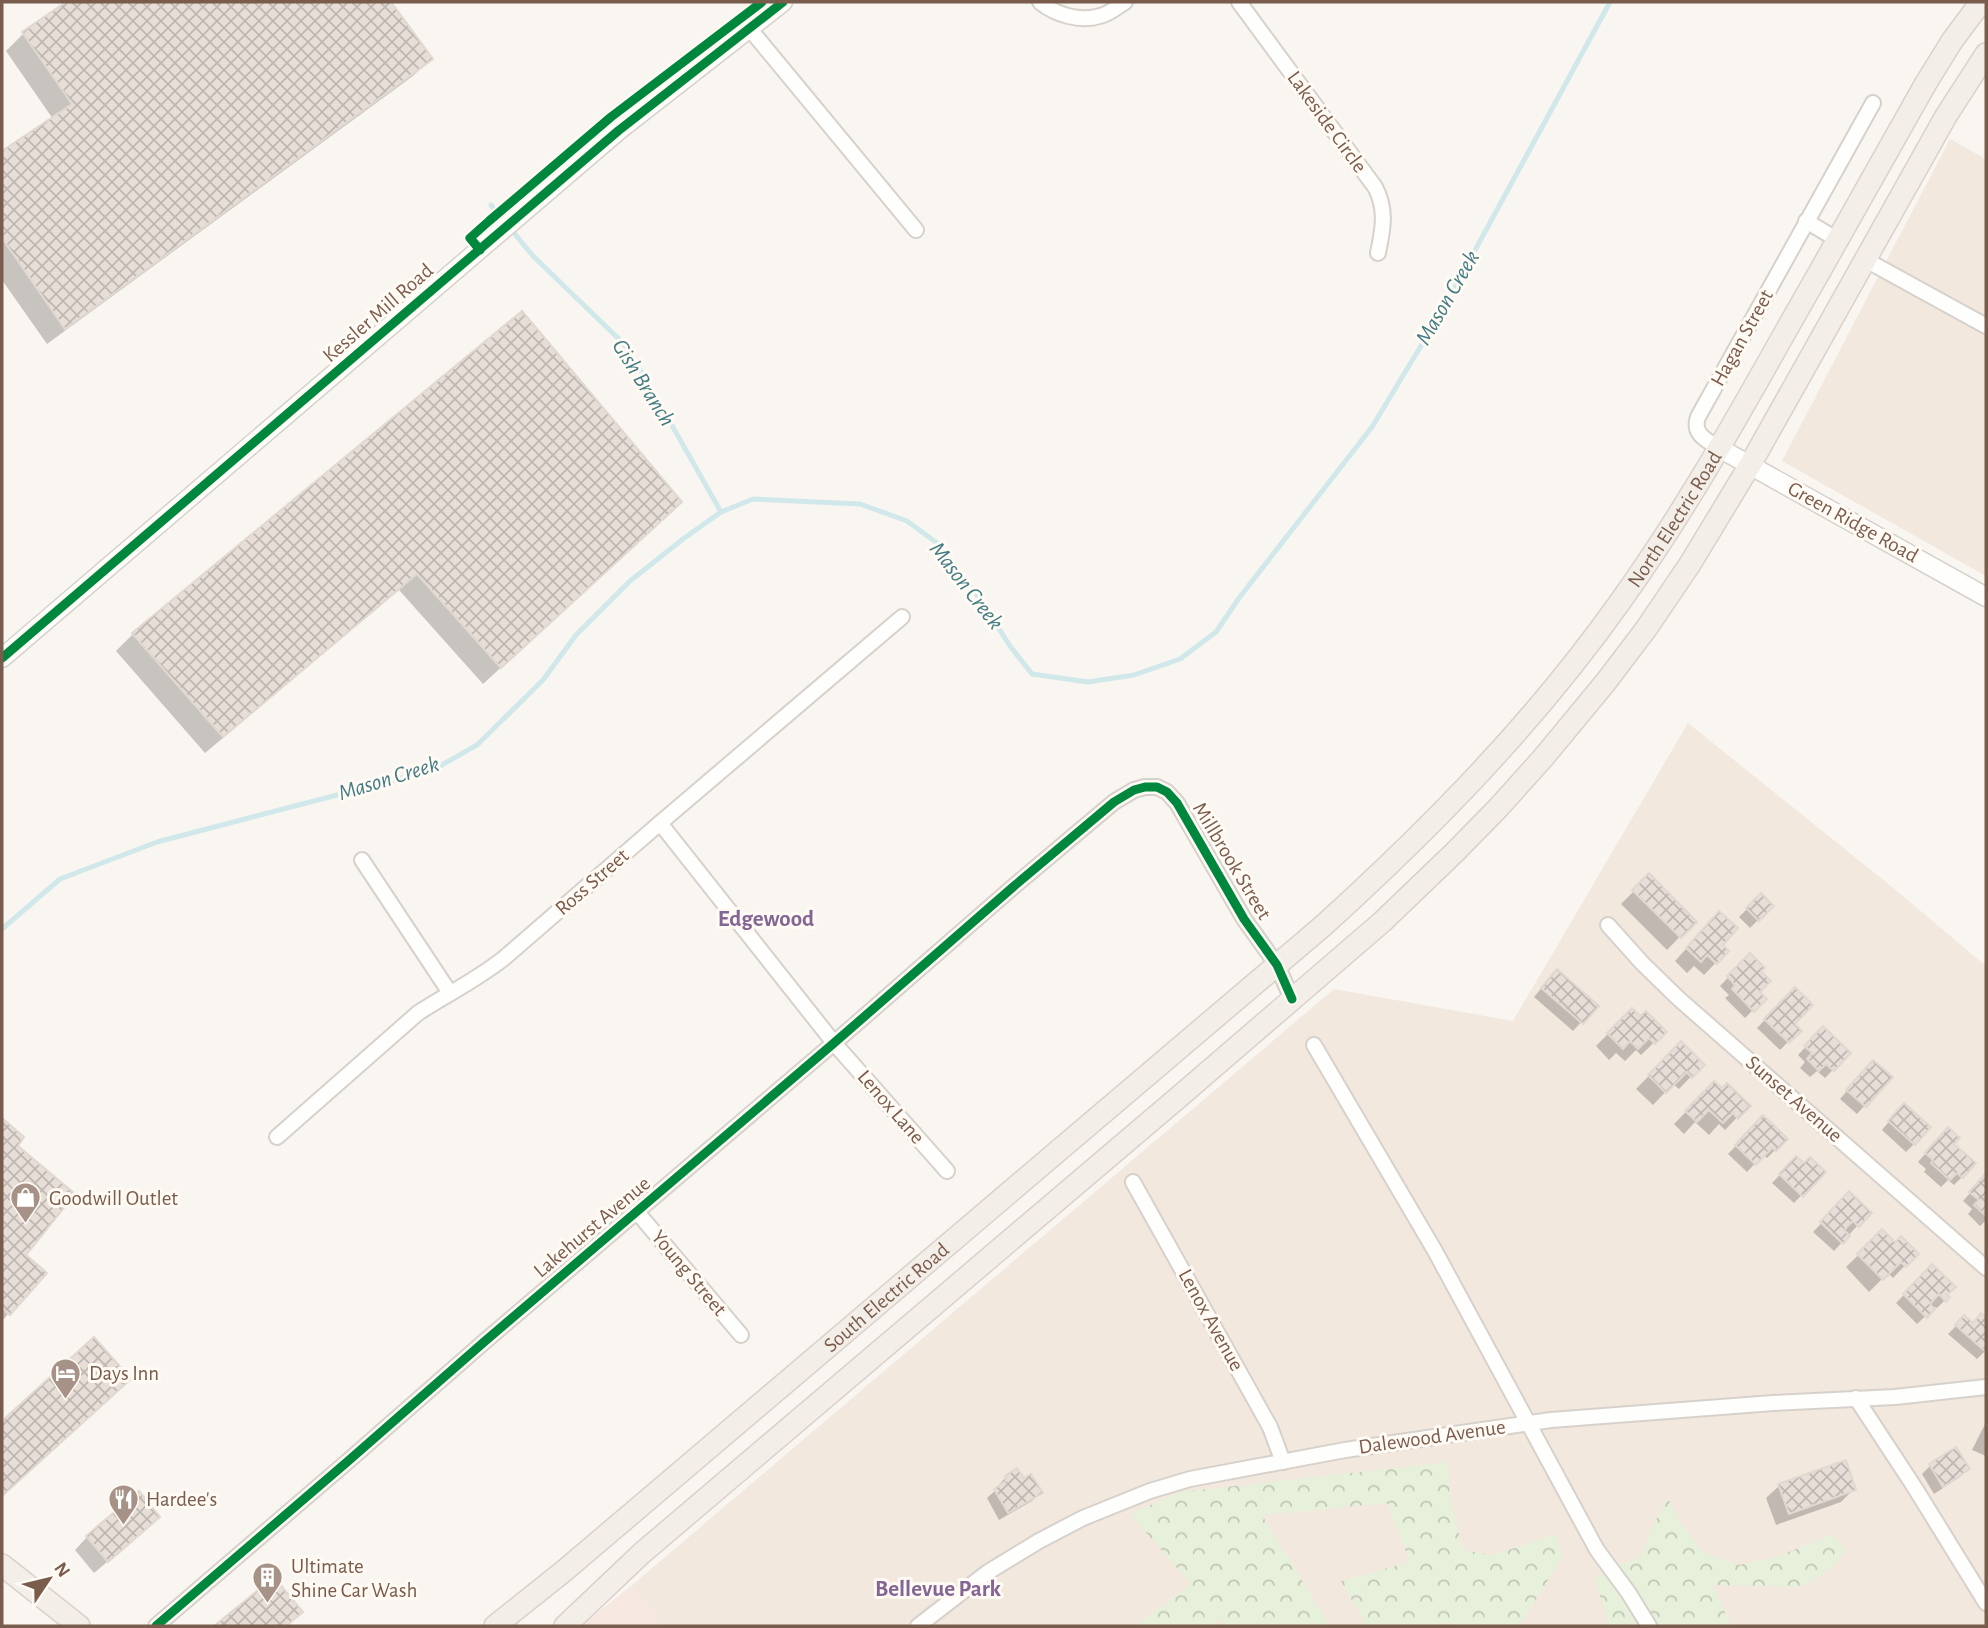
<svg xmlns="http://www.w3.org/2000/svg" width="1988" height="1628" font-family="'Alegreya Sans',sans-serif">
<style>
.residential{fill:#f2e8de}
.commercial{fill:#f6e8e1}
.forest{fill:url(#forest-crowns)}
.shadow{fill:#0003}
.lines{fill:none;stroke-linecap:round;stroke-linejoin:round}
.stream{stroke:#d0e8ea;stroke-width:5}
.building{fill:url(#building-cross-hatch);stroke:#e2d8d2;stroke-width:2}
.minor-casing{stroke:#d7d1cb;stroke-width:18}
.tertiary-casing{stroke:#d7d1cb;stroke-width:21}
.primary-casing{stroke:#dad1cc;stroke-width:24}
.minor{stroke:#fefefd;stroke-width:14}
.tertiary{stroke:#fefefd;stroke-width:18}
.primary{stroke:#f3eee8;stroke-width:21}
.cycleway-casing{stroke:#fffaf3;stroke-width:13}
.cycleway{stroke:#00873e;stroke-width:9}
.labels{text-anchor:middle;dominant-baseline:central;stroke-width:6;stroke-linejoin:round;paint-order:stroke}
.street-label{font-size:21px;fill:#7a5c4d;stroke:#fffaf3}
.poi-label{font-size:21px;fill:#7a5c4d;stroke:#fffaf3;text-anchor:start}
.water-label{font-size:23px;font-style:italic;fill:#437c86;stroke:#fffaf3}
.neighbourhood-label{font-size:23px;font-weight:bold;fill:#846695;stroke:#fffaf3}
</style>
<defs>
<pattern id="forest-crowns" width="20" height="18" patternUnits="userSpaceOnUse" patternTransform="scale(1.75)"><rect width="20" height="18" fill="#e7f0db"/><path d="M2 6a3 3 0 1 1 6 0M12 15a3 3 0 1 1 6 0" fill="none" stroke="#c0c6b4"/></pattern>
<pattern id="building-cross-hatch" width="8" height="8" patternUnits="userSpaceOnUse" patternTransform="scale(1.75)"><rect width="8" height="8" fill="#e6ded7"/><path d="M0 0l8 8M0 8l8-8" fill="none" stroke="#bfb7b1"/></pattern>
</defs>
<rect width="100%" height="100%" fill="#f9f5f0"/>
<g class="residential">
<path d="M1950,139L1986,159V576L1782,461Z"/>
<path d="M1688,723L1892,887L1986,966V1626H1731L1712,1586L1657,1626H664L631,1586L1334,989L1513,1021Z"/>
</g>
<path class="commercial" d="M631,1586L664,1626H581Z"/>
<g class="forest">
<path d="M1448,1462L1450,1499L1463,1550L1493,1555L1557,1534L1562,1557L1520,1626H1456L1454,1622L1431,1626H1367L1341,1581L1410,1562L1387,1503L1262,1515L1330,1626H1228L1221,1619L1211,1626H1136L1191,1584L1130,1514L1181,1492Z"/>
<path d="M1668,1499L1679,1520L1703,1552L1739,1565L1776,1557L1831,1535L1847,1549L1833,1567L1802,1587L1713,1585L1731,1626H1610L1594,1578L1623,1563L1640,1557L1653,1525Z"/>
</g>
<g class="shadow">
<path d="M69,2H389L430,59L413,76L47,344L2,280V153L53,119L6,51L23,34Z"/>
<path d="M663,519L483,684L399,590L205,753L116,651L133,634Z"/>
<path d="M1649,876L1695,921L1667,950L1621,904Z"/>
<path d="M1761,895L1772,906L1750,928L1739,917Z"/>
<path d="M1707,926L1727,951L1704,975L1694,966L1687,973L1675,961Z"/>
<path d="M1750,955L1759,971L1758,992L1764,999L1745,1018L1725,998L1729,995L1720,986Z"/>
<path d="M1549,979L1596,1006L1573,1031L1534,997Z"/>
<path d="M1795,989L1793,1024L1799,1031L1780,1050L1757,1028Z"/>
<path d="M1632,1010L1640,1019L1665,1032L1641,1055L1636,1050L1625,1061L1616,1053L1609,1060L1596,1046Z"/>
<path d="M1823,1029L1849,1053L1825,1078L1817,1071L1810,1077L1800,1068L1805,1062L1798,1055Z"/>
<path d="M1681,1043L1702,1065L1679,1089L1673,1084L1653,1105L1636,1089Z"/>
<path d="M1865,1070L1890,1077L1857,1114L1840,1099Z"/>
<path d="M1714,1083L1748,1106L1725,1130L1719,1124L1709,1135L1695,1122L1684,1134L1674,1124Z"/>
<path d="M1896,1113L1914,1144L1906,1152L1882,1130Z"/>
<path d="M1763,1118L1786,1139L1767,1158L1763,1155L1747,1172L1728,1154Z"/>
<path d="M2,1120L22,1137L15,1146L24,1255L9,1313L2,1321Z"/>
<path d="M1940,1137L1952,1144L1962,1177L1954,1185L1948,1180L1941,1187L1924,1172L1926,1169L1918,1162Z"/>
<path d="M1796,1158L1804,1165L1824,1172L1794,1203L1772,1183Z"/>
<path d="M1986,1175V1220L1980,1226L1968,1214L1972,1209L1963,1201Z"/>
<path d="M1849,1194L1869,1213L1834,1251L1813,1232Z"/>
<path d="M1882,1232L1895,1245L1916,1254L1893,1278L1888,1273L1869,1292L1846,1267Z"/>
<path d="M1932,1266L1947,1298L1937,1308L1935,1307L1917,1324L1896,1303Z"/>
<path d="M1981,1316L1986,1320V1350L1977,1359L1948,1334L1964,1318L1972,1325Z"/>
<path d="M1986,1422V1456L1972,1450Z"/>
<path d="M1955,1449L1968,1469L1960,1477L1934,1494L1922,1474L1930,1466Z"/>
<path d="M1006,1477L1023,1481L1040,1493L1032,1501L999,1520L987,1498L998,1488V1486Z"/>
<path d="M1779,1486L1854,1489L1841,1502L1776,1525L1766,1498Z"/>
<path d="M146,1529L94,1573L75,1550L87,1537Z"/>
</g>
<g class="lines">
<g class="stream">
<path d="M491,205L533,256L622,342L644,376L721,512"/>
<path d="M2,929L60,879L157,842L433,770L477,745L543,680L576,635L630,581L683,539L721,512L753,499L860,504L907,521L937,543L977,595L1010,646L1032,674L1088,682L1134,675L1180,659L1216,632L1239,598L1372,427L1442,311L1610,2"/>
</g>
</g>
<g class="building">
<path d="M66,2H391L433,59L65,329L2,238V151L72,104L22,32Z"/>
<path d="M522,311L682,502L501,668L417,574L223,737L132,633Z"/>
<path d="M1649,873L1697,922L1681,938L1632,890Z"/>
<path d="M1761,893L1774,906L1759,921L1746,908Z"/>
<path d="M1719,911L1738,928L1723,945L1729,951L1717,964L1707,955L1701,962L1686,948Z"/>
<path d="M1750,953L1765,968L1761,971L1771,981L1760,992L1767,999L1754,1012L1732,989L1735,985L1727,976Z"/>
<path d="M1557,969L1599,1006L1583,1024L1541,988Z"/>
<path d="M1795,987L1813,1005L1795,1024L1802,1031L1789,1043L1764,1019Z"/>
<path d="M1632,1008L1640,1016L1646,1011L1667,1032L1655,1044L1649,1038L1638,1049L1630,1041L1623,1049L1607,1033Z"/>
<path d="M1823,1026L1851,1053L1834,1071L1826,1064L1819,1071L1807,1059L1812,1053L1804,1046Z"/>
<path d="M1681,1041L1705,1065L1692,1078L1687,1072L1666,1093L1648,1075Z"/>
<path d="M1873,1060L1893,1077L1866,1107L1846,1090Z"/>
<path d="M1714,1081L1722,1088L1727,1083L1751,1106L1738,1119L1733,1113L1723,1123L1709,1110L1697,1122L1685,1111Z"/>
<path d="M1904,1103L1931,1127L1915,1145L1888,1121Z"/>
<path d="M1763,1115L1788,1139L1776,1151L1772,1148L1756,1165L1735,1145Z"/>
<path d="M2,1118L24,1137L18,1146L75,1194L26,1255L47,1273L10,1315L2,1308Z"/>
<path d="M1948,1127L1960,1138L1954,1144L1976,1163L1963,1178L1957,1173L1950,1180L1931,1163L1933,1160L1925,1153Z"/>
<path d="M1796,1156L1804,1163L1810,1157L1826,1172L1803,1197L1779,1174Z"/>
<path d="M1986,1173V1216L1974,1205L1979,1200L1969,1192Z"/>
<path d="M1849,1191L1872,1213L1859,1227L1853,1221L1844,1230L1850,1236L1843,1244L1820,1222Z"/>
<path d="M1882,1229L1895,1242L1901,1236L1919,1254L1906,1267L1901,1262L1883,1280L1857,1254Z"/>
<path d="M1932,1264L1956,1287L1947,1295L1950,1297L1946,1302L1939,1294L1930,1304L1935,1309L1927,1318L1903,1294Z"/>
<path d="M1981,1313L1986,1317V1352L1955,1325L1964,1315L1973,1323Z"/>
<path d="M94,1337L131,1379L2,1496V1421Z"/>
<path d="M1956,1447L1970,1469L1943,1487L1929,1464Z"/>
<path d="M1846,1460L1856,1490L1789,1514L1778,1484Z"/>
<path d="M1017,1468L1024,1478L1031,1474L1043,1493L1008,1513L994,1489L1006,1481L1005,1476Z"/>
<path d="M139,1491L160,1517L108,1562L86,1536Z"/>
<path d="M274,1577L303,1612L286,1626H214Z"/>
</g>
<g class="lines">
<defs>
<g id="minor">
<path d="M1040,2C1056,15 1080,22 1100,16C1109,14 1117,7 1125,2"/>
<path d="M1239,2L1375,187C1387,209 1383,229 1378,253"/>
<path d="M749,28L916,230"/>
<path d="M1806,221L1838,240"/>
<path d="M1866,260L1986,326"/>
<path d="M1719,448C1706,440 1692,434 1698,417L1873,103"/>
<path d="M660,823L834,1043L947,1171"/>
<path d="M362,860L450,993"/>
<path d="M1608,925L1642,963L1679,999L1986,1268"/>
<path d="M1314,1045L1435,1251L1597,1550L1628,1592L1649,1626"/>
<path d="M277,1137L418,1013C446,995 476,980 503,959L660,823L902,617"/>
<path d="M1133,1182L1270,1427L1283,1462"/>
<path d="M637,1212L741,1335"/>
<path d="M1856,1398L1915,1488L1986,1603"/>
<path d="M156,1626L347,1462L484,1342L834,1043L1013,887L1114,802L1134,790L1145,787H1157L1167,792L1177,803L1244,919L1277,965L1292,999"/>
<path d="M918,1626L988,1572L1039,1541L1083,1518L1150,1491L1190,1479L1345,1450L1551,1420L1773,1403L1895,1397L1986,1387"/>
</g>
<g id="tertiary">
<path d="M1719,448L1986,597"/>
<path d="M2,658L618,131L783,2"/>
</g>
<g id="primary">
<path d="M2,1565L79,1626"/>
<path id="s1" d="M495,1626L564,1571L1324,925C1433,826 1534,723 1620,602C1681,517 1732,427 1783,336C1831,252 1878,168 1926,83L1952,41L1981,2"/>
<path d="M565,1626L642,1553L1180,1096L1382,922L1454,853L1499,807L1543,758L1605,683L1646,629L1690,564L1750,465L1946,116L1986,54"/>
</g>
</defs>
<use href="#minor" class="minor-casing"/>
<use href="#tertiary" class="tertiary-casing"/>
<use href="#primary" class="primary-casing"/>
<use href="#minor" class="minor"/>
<use href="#tertiary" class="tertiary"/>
<use href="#primary" class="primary"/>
<defs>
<g id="cycleway">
<path d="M480,250L470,238L489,221L611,117L762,2"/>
<path d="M2,658L618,131L783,2"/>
<path d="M156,1626L347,1462L484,1342L834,1043L1013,887L1114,802L1134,790L1145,787H1157L1167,792L1177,803L1244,919L1277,965L1292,999"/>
</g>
</defs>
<use href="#cycleway" class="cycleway-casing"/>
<use href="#cycleway" class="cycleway"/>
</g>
<defs>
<symbol id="shop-pin" viewBox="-11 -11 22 30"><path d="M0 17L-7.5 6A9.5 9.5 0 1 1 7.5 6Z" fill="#a69286" stroke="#fffaf3"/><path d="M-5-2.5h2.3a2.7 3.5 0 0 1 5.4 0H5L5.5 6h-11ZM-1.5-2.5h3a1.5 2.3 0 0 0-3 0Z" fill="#fff"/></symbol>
<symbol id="hotel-pin" viewBox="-11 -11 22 30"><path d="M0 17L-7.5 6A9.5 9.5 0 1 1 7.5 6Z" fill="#a69286" stroke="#fffaf3"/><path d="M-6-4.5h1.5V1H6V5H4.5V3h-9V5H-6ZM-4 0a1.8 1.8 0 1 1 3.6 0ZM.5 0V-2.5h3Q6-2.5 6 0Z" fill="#fff"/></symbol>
<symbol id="restaurant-pin" viewBox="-11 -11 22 30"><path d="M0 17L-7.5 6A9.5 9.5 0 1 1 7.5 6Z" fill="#a69286" stroke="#fffaf3"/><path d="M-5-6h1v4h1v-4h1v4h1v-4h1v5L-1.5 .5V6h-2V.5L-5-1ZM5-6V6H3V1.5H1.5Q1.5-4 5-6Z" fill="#fff"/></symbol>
<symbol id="building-pin" viewBox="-11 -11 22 30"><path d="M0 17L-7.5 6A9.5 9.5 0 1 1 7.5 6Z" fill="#a69286" stroke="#fffaf3"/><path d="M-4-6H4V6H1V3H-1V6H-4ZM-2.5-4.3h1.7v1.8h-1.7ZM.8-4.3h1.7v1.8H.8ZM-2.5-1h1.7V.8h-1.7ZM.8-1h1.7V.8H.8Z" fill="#fff"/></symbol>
</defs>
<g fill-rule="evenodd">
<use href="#shop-pin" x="8" y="1180" width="35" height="47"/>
<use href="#hotel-pin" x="48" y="1356" width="35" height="47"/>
<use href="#restaurant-pin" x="106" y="1482" width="35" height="47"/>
<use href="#building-pin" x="250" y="1560" width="35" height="47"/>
</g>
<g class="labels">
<g class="street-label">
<text transform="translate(1327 122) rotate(54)">Lakeside Circle</text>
<text transform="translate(378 313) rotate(-41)">Kessler Mill Road</text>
<text transform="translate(1742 338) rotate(-61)">Hagan Street</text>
<text stroke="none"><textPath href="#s1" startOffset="1624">North Electric Road</textPath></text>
<text transform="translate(1853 522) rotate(29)">Green Ridge Road</text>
<text transform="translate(1232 861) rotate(59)">Millbrook Street</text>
<text transform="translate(592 882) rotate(-41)">Ross Street</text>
<text transform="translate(1794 1099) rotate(41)">Sunset Avenue</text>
<text transform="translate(891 1107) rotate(49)">Lenox Lane</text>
<text transform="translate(592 1227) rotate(-40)">Lakehurst Avenue</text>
<text transform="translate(689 1273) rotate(50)">Young Street</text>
<text stroke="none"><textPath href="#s1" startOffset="511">South Electric Road</textPath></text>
<text transform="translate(1211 1320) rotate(61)">Lenox Avenue</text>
<text transform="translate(1432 1437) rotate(-8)">Dalewood Avenue</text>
</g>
<g class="poi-label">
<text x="49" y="1198">Goodwill Outlet</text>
<text x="89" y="1373">Days Inn</text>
<text x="146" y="1499">Hardee's</text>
<text x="291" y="1566">Ultimate<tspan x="291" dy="24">Shine Car Wash</tspan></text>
</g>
<g class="water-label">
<text transform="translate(1448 298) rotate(-60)">Mason Creek</text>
<text transform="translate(643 383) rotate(58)">Gish Branch</text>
<text transform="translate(966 586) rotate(52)">Mason Creek</text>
<text transform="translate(389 779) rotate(-17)">Mason Creek</text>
</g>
<g class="neighbourhood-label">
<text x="766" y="919">Edgewood</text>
<text x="938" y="1589">Bellevue Park</text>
</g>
</g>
<rect width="1988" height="1628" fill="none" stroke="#7a5c4d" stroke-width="7"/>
<g transform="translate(49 1579) rotate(55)" stroke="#fffaf3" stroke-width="5" paint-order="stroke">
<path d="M0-5L12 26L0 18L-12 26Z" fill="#7a5c4d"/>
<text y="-10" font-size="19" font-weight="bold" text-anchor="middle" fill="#7a5c4d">N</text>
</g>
</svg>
